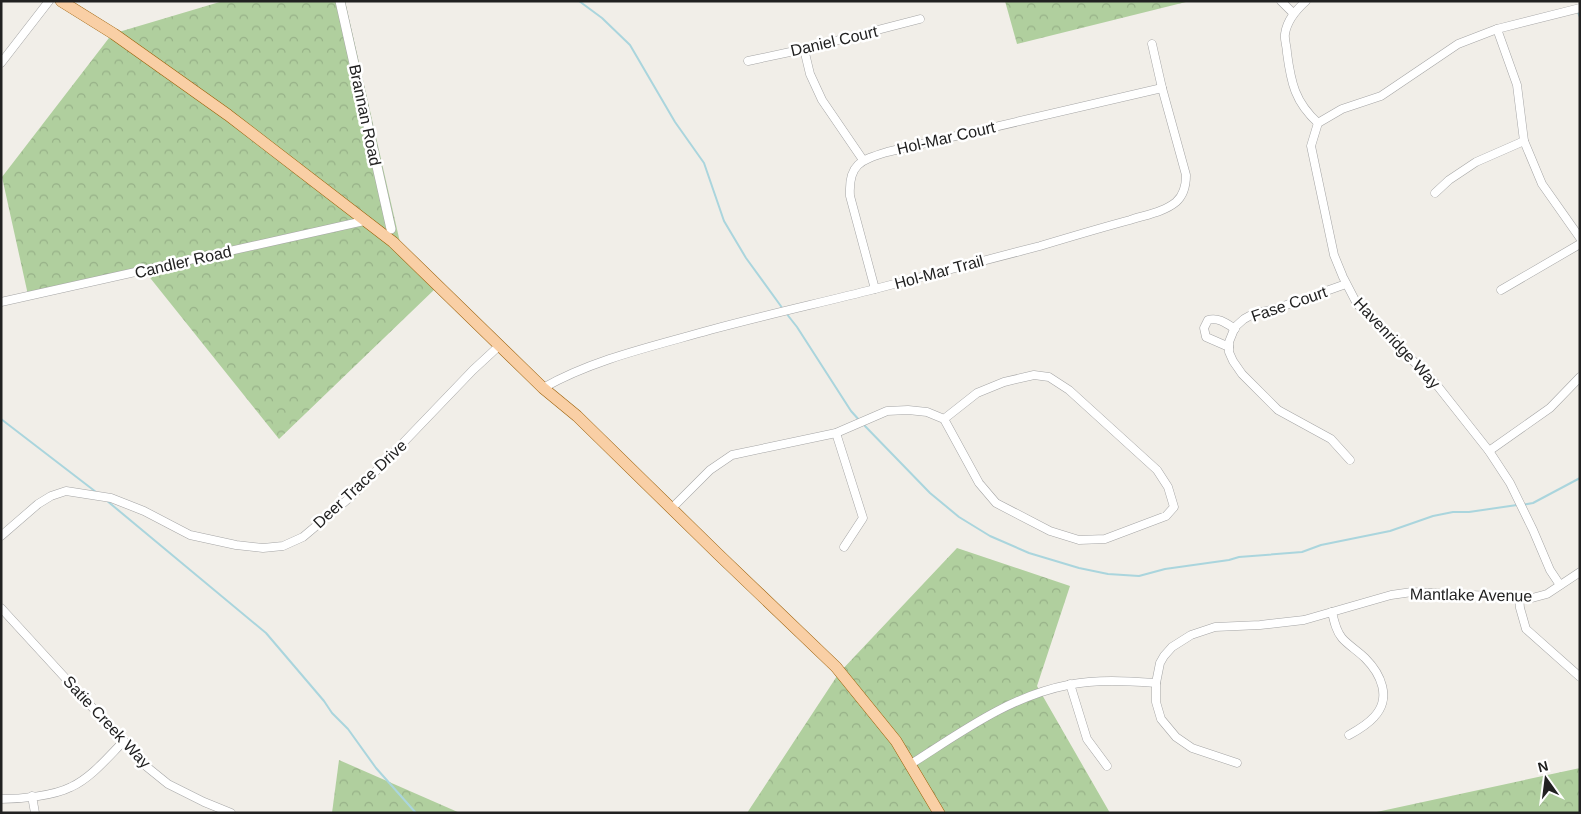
<svg xmlns="http://www.w3.org/2000/svg" width="1581" height="814" font-family="Helvetica,sans-serif">
<style>
.forest{fill:url(#forest-crowns)}
.lines{fill:none;stroke-linecap:round;stroke-linejoin:round}
.stream{stroke:#aad5dd;stroke-width:2}
.minor-casing{stroke:#a5a5a5;stroke-width:9}
.tertiary-casing{stroke:#a5a5a5;stroke-width:10}
.primary-casing{stroke:#9a5e05;stroke-width:12}
.minor{stroke:#fff;stroke-width:8}
.tertiary{stroke:#fff;stroke-width:9}
.primary{stroke:#f9cfa5;stroke-width:11}
.labels{text-anchor:middle;dominant-baseline:central;stroke-width:5;stroke-linejoin:round;paint-order:stroke}
.street-label{font-size:16px;fill:#212121;stroke:#fff}
</style>
<defs>
<pattern id="forest-crowns" width="20" height="18" patternUnits="userSpaceOnUse" patternTransform="scale(1.25)"><rect width="20" height="18" fill="#b0cf9e"/><path d="M2 6a3 3 0 1 1 6 0M12 15a3 3 0 1 1 6 0" fill="none" stroke="#97b188"/></pattern>
</defs>
<rect width="100%" height="100%" fill="#f1eee8"/>
<g class="forest">
<path d="M223,1H345L402,251L436,288L279,439L147,274L28,295L2,177L112,34Z"/>
<path d="M1005,1H1190L1017,44Z"/>
<path d="M957,548L1070,586L1037,686L1110,813H747L839,673Z"/>
<path d="M339,760L460,813H332Z"/>
<path d="M1580,768V813H1372Z"/>
</g>
<g class="lines">
<g class="stream">
<path d="M579,1L602,18L630,45L675,122L704,163L724,221L746,258L783,309"/>
<path d="M1577,10L1580,17"/>
<path d="M786,313L797,327L851,411L860,421"/>
<path d="M1,419L96,492"/>
<path d="M863,424L930,493L959,517L990,536L1029,553L1079,568L1108,574L1139,576L1165,569L1229,560L1239,557L1302,552L1321,545L1390,531L1433,516L1453,512H1469L1517,505"/>
<path d="M106,500L266,633L324,701L332,713L348,729L376,768L416,813"/>
<path d="M1522,505L1533,503L1580,478"/>
</g>
<defs>
<g id="minor">
<path d="M1281,1L1293,13"/>
<path d="M1306,1C1296,10 1287,20 1285,34C1284,39 1287,47 1287,53C1291,83 1295,102 1318,123"/>
<path d="M1497,29L1517,85L1524,141L1542,184L1580,238"/>
<path d="M804,49L810,74L822,100L863,160"/>
<path d="M748,61L804,49L920,19"/>
<path d="M1,63L49,1"/>
<path d="M1435,193L1449,180L1476,162L1524,141"/>
<path d="M1346,284L1275,309L1253,314L1244,319L1235,327L1229,342V352L1233,361L1242,374L1278,410L1331,439L1350,460"/>
<path d="M875,289L850,196C848,164 861,160 887,152L1162,88"/>
<path d="M1501,290L1580,244"/>
<path d="M1,302L364,221"/>
<path d="M1229,347L1206,337L1204,328L1208,320C1218,317 1226,323 1235,329"/>
<path d="M543,388C594,359 654,346 710,330C765,315 820,303 875,289C930,275 985,260 1040,246C1070,237 1100,228 1130,220C1145,215 1164,212 1176,202C1184,195 1186,185 1186,175L1162,88L1152,44"/>
<path d="M836,433L863,518L844,547"/>
<path d="M1489,451L1550,408L1580,377"/>
<path d="M672,508L710,470L732,455L836,433L887,411L908,410L927,412L944,419L979,483L996,503L1050,531L1079,540L1105,539L1166,516L1174,507L1168,487L1157,470L1069,390L1049,377L1034,375L1004,382L977,393L944,419"/>
<path d="M1,536L38,504L51,496L66,491L111,498L144,511L190,535L236,545L263,548L283,546L303,537L354,494L473,370L499,346"/>
<path d="M1560,585L1550,570L1533,530L1510,483L1489,451L1436,384L1357,304L1343,277L1334,255L1311,146L1318,123L1342,109L1381,96L1458,44L1497,29L1580,8"/>
<path d="M1519,597L1520,608L1526,629L1580,677"/>
<path d="M1,608L147,767L168,784L204,802L231,813"/>
<path d="M1332,612C1334,621 1336,631 1342,638C1348,645 1358,651 1365,658C1381,674 1392,698 1374,717C1367,725 1358,730 1349,735"/>
<path d="M1070,684L1087,739L1107,766"/>
<path d="M1237,763L1192,748L1176,737L1161,719L1156,702V683L1160,663L1164,656L1172,647L1191,635L1215,627L1260,625L1304,620L1391,595L1412,592L1532,598L1547,594L1580,572"/>
<path d="M911,764C960,733 1010,696 1068,685C1097,679 1127,681 1156,683"/>
<path d="M32,796L35,813"/>
<path d="M1,799C21,799 53,796 71,787C91,778 108,757 124,741"/>
</g>
<path id="tertiary" d="M340,1L391,229"/>
<path id="primary" d="M61,1L114,34L228,115L393,242L543,388L577,416L718,554L836,667L896,741L939,813"/>
</defs>
<use href="#minor" class="minor-casing"/>
<use href="#tertiary" class="tertiary-casing"/>
<use href="#primary" class="primary-casing"/>
<use href="#minor" class="minor"/>
<use href="#tertiary" class="tertiary"/>
<use href="#primary" class="primary"/>
</g>
<g class="labels">
<g class="street-label">
<text transform="translate(834 41) rotate(-13)">Daniel Court</text>
<text transform="translate(365 115) rotate(78)">Brannan Road</text>
<text transform="translate(946 138) rotate(-13)">Hol-Mar Court</text>
<text transform="translate(183 262) rotate(-13)">Candler Road</text>
<text transform="translate(939 272) rotate(-15)">Hol-Mar Trail</text>
<text transform="translate(1289 304) rotate(-19)">Fase Court</text>
<text transform="translate(1397 343) rotate(47)">Havenridge Way</text>
<text transform="translate(360 484) rotate(-43)">Deer Trace Drive</text>
<text transform="translate(1471 595) rotate(1)">Mantlake Avenue</text>
<text transform="translate(107 722) rotate(47)">Satie Creek Way</text>
</g>
</g>
<rect width="1581" height="814" fill="none" stroke="#212121" stroke-width="5"/>
<g transform="translate(1546 779) rotate(346)" stroke="#ffffff" stroke-width="4" paint-order="stroke">
<path d="M0-4L9 19L0 12L-9 19Z" fill="#212121"/>
<text y="-8" font-size="14" font-weight="bold" text-anchor="middle" fill="#212121">N</text>
</g>
</svg>
